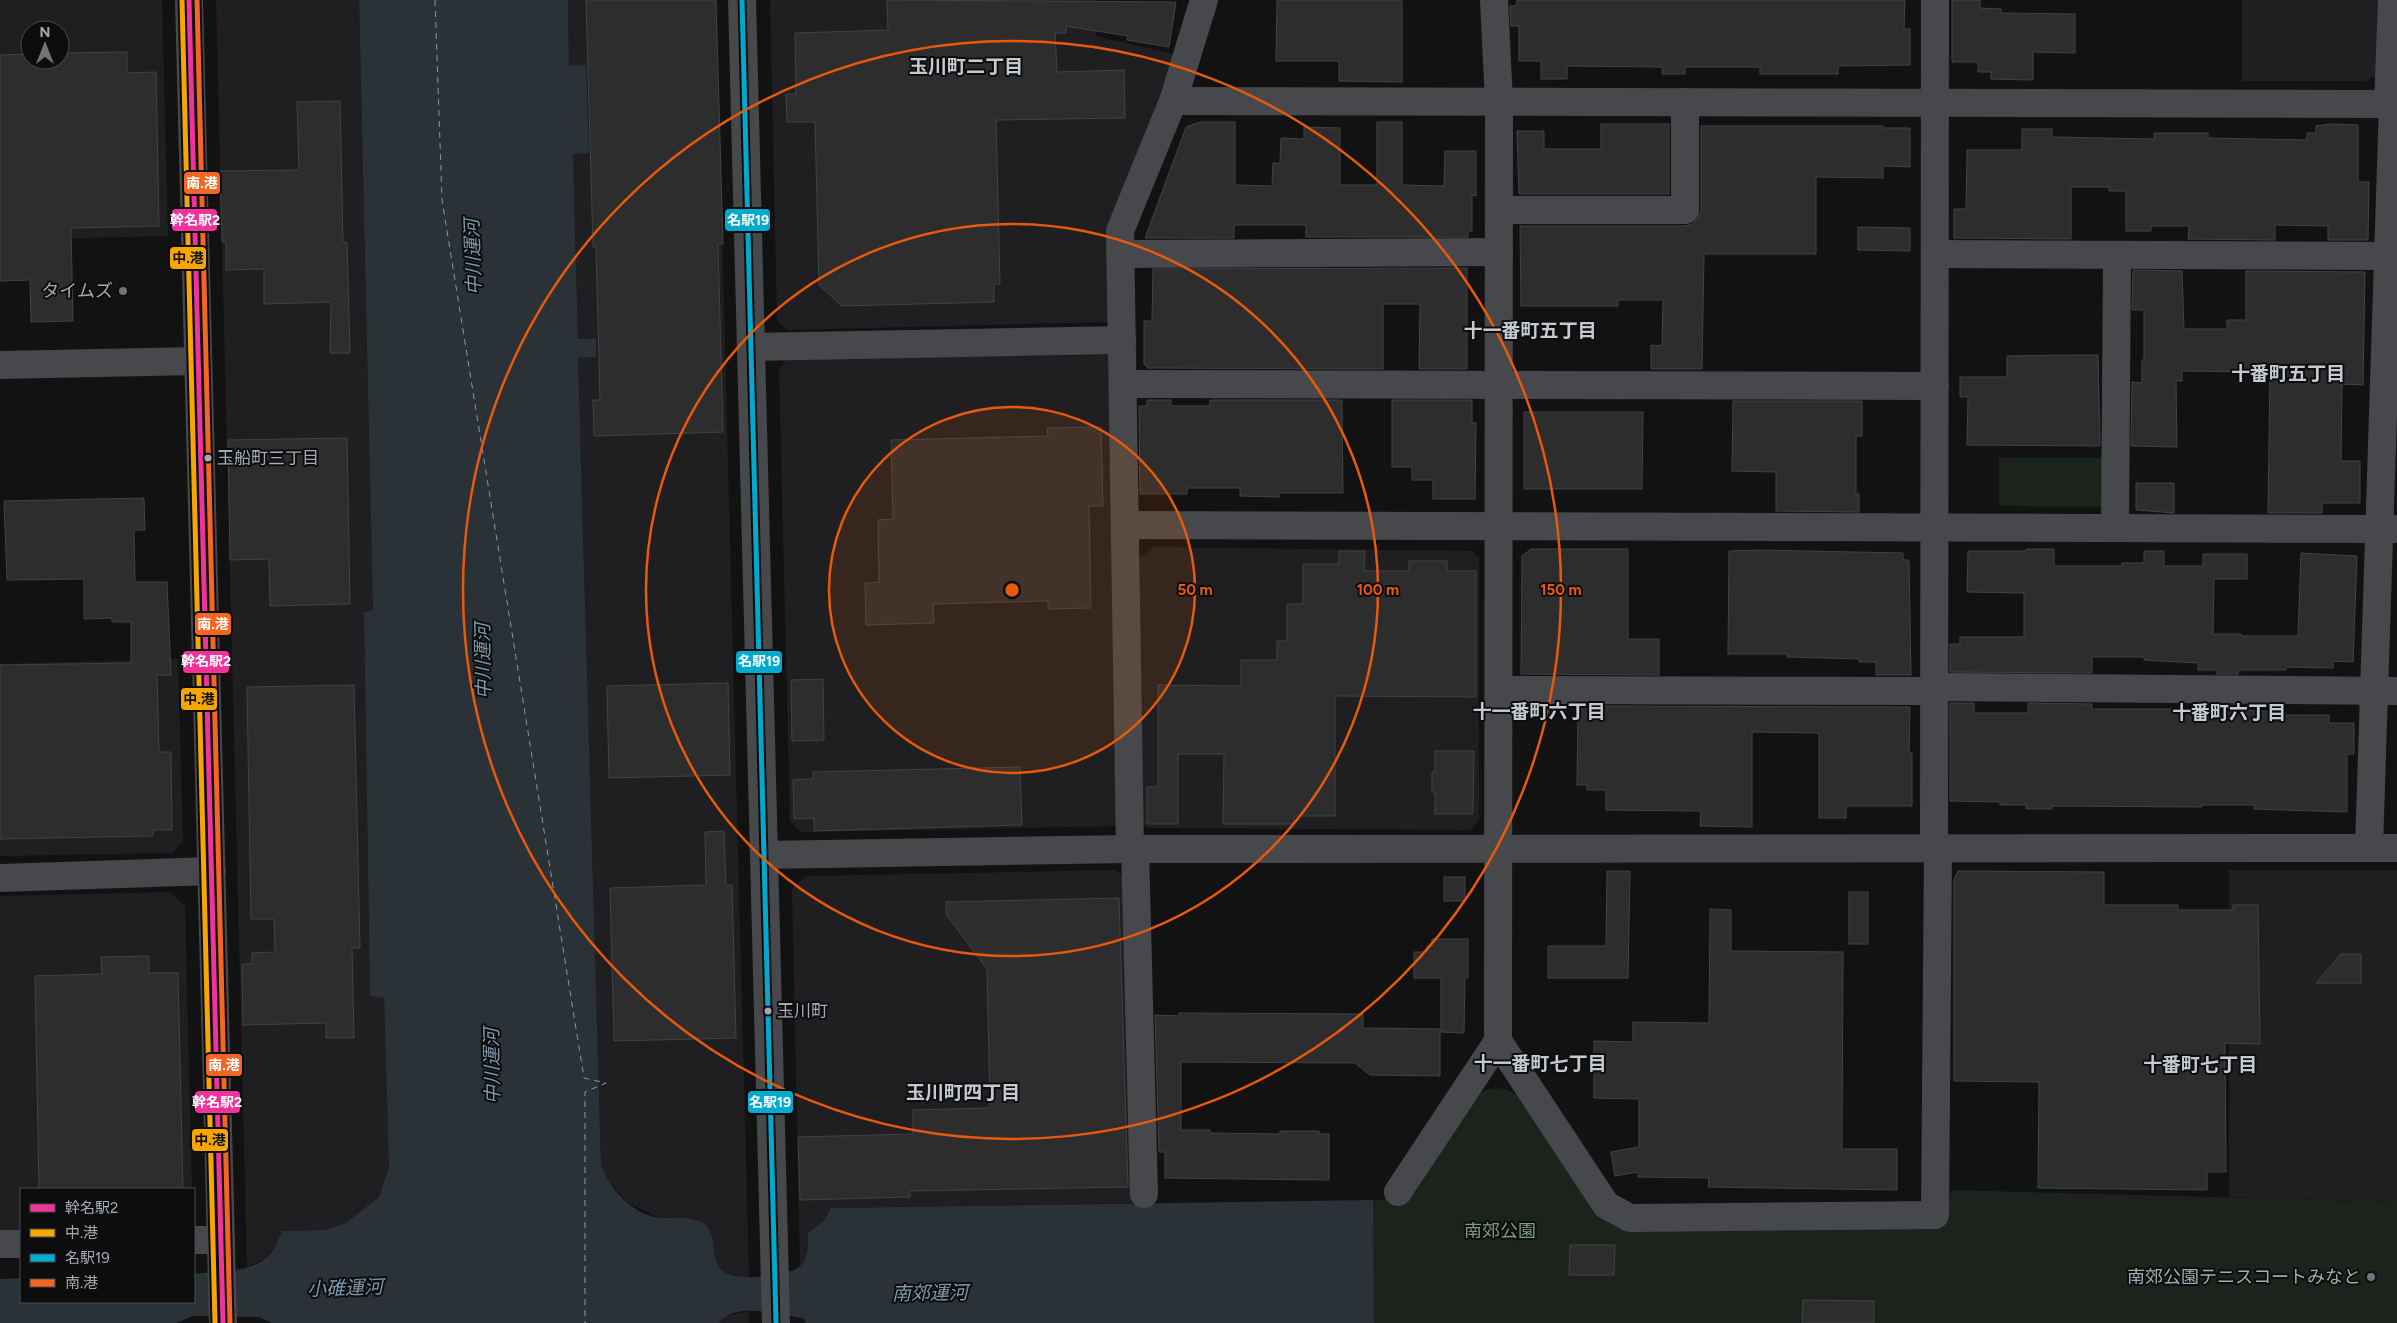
<svg xmlns="http://www.w3.org/2000/svg" width="2397" height="1323" font-family="Figtree,'Noto Sans JP',sans-serif">
<style>
.built{fill:#1f1f21;fill-rule:evenodd}
.green{fill:#1c231d}
.water{fill:#2a3237}
.lines{fill:none;stroke-linecap:round;stroke-linejoin:round}
.ferry{stroke:#7c9aad;stroke-width:1;stroke-dasharray:6 5;stroke-linecap:butt}
.building{fill:#2d2d2e;stroke:#424346}
.minor{stroke:#47484b;stroke-width:28}
.bus-1-casing{stroke:#0d0d0e;stroke-width:9}
.bus-2-casing{stroke:#0d0d0e;stroke-width:9}
.bus-3-casing{stroke:#0d0d0e;stroke-width:9}
.bus-4-casing{stroke:#0d0d0e;stroke-width:9}
.bus-1{stroke:#ef339a;stroke-width:5}
.bus-2{stroke:#f7a600;stroke-width:5}
.bus-3{stroke:#00a9ce;stroke-width:5}
.bus-4{stroke:#f26522;stroke-width:5}
.ring{fill:none;stroke:#e8590c;stroke-width:2.5}
.poi-dot{fill:#71757b;stroke:#0d0d0e;stroke-width:2}
.bus-dot{fill:#a4aab3;stroke:#0d0d0e;stroke-width:2}
.labels{text-anchor:middle;dominant-baseline:central;stroke-width:4;stroke-linejoin:round;paint-order:stroke}
.bus-label{font-size:17px;fill:#a4aab3;stroke:#0d0d0e;text-anchor:start}
.poi-label{font-size:18px;fill:#a4aab3;stroke:#0d0d0e;text-anchor:end}
.park-label{font-size:18px;fill:#7c9d7c;stroke:#0d0d0e}
.neighbourhood-label{font-size:19px;font-weight:bold;fill:#c5c9d0;stroke:#0d0d0e}
.water-label{font-size:19px;font-style:italic;fill:#7c9aad;stroke:#0d0d0e}
.centre{fill:#e8590c;stroke:#0d0d0e;stroke-width:2.5}
.ring-label{font-size:15px;text-anchor:middle;font-weight:bold;fill:#e8590c;stroke:#0d0d0e;stroke-width:4;stroke-linejoin:round;paint-order:stroke}
.line-badge{stroke:#0d0d0e;stroke-width:2}
.badge-label{font-size:14px;text-anchor:middle;font-weight:bold;fill:#fff}
.pale-badge-label{font-size:14px;text-anchor:middle;font-weight:bold;fill:#111}
</style>
<rect width="100%" height="100%" fill="#121213"/>
<g class="built">
<path d="M0,0H162L168,236L0,240ZM30,30H60V60H30Z"/>
<path d="M216,0H359L373,610L364,612L370,996L384,998L389,1167L379,1197L361,1213L346,1223L326,1230L282,1231L276,1245L266,1258L247,1267Z"/>
<path d="M568,0H716L749,1277L743,1278L725,1273L719,1267L712,1240L696,1219L658,1217L628,1203L605,1177L601,1165L578,358L596,357V340L578,339L573,154L589,153L586,66H569Z"/>
<path d="M770,0H1095L1096,36L1173,54L1151,120L1107,228L1109,322L787,330L777,320Z"/>
<path d="M2242,0H2379L2376,75L2366,81H2242Z"/>
<path d="M1108,355L1120,826L801,832L790,821L779,369L786,359Z"/>
<path d="M1154,547L1472,551L1479,557V819L1470,830L1149,828L1140,822L1137,560Z"/>
<path d="M178,659L183,841L173,853L0,856V664Z"/>
<path d="M1116,870L1128,882L1135,1203L831,1208L824,1221L808,1233L806,1256L800,1266L792,889L806,876Z"/>
<path d="M2229,870H2397V1202L2229,1197Z"/>
<path d="M170,892L185,906L192,1189H21V1236L0,1237V896Z"/>
<path d="M749,1311V1323H719L726,1316Z"/>
</g>
<g class="green">
<path d="M1999,458H2103V507L1999,506Z"/>
<path d="M1498,1088L1508,1090L1518,1096L1631,1228L1944,1226L1951,1190L2397,1202V1323H1374L1373,1200H1384L1386,1195H1414L1475,1096L1486,1090Z"/>
</g>
<path class="water" d="M359,0H568L569,66L586,65L589,153L573,154L578,339H596V357L578,358L601,1165C610,1190 634,1216 662,1218C675,1218 692,1216 703,1223C718,1233 710,1260 723,1271C735,1282 789,1277 800,1266C809,1258 807,1244 808,1233L824,1221L831,1208L1373,1200L1374,1323H806L803,1318C779,1315 736,1301 719,1323H272L259,1317L193,1316L176,1323H0V1279L21,1278V1302H194V1274C216,1271 248,1273 266,1258C274,1252 278,1240 282,1231L326,1230L346,1223L379,1197L389,1167L384,998L370,996L364,612L373,610Z"/>
<g class="lines">
<path class="ferry" d="M435,0L442,200L584,1078L606,1083L585,1092V1323"/>
</g>
<g class="building">
<path d="M586,0H716L723,244H718L723,432L594,436L593,400H600L596,247H593Z"/>
<path d="M887,0L1176,2L1169,47L1127,40L1128,36L1066,26V33H1055L1057,72L1124,70L1125,118L996,120L1000,284H994V302L842,306L819,285L815,122H787L786,94H796L795,33L888,30Z"/>
<path d="M1277,0H1402V82L1339,81V61H1276Z"/>
<path d="M1517,0H1905L1904,29H1910V65L1838,66V74H1760V67H1685V74H1662L1663,67L1567,66V79H1541V61H1519V26H1511L1510,10V6H1516Z"/>
<path d="M1952,0H1980V8L2001,9V13L2075,14V53L2033,52V80L1991,79V72H1978V62H1952Z"/>
<path d="M127,52V73L156,72L159,226L71,228L73,321L31,322L30,280L0,281V55L30,54V60H60V53Z"/>
<path d="M340,101L343,242H347L350,353H330L331,302L264,304V269L226,270V242H222L220,171L299,170L297,102Z"/>
<path d="M1200,122H1235V185L1272,186L1273,163H1280L1281,138L1304,139V127L1340,128V185H1377V122H1402V185L1444,186L1445,151H1476V196L1472,195V231H1468V237H1306V225H1234V238H1145L1186,127Z"/>
<path d="M1601,124H1669V194H1519L1517,131H1544V149H1601Z"/>
<path d="M2330,124L2358,125V182H2369L2368,240H2328V226L2275,225V240L2188,239L2189,226H2151V231H2126V191H2109V187H2071V239L1954,238V209H1966L1967,150H2022V129H2052V137L2154,139V133H2208V138L2307,140V133H2316V126Z"/>
<path d="M1701,126H1883V128H1910V167L1883,166V178L1816,177V254H1704L1702,369H1651V345L1662,346L1663,300H1618V306H1521L1520,226H1685L1692,224L1698,218L1701,210Z"/>
<path d="M1858,227L1910,228V251L1858,250Z"/>
<path d="M1467,268V369H1419L1420,304H1383V369L1147,368V365H1144V321H1152L1153,269Z"/>
<path d="M2133,270L2182,271L2184,329H2227V320H2246V271L2365,272L2363,385L2342,384L2341,461H2360V503H2322V513H2268L2270,372L2182,371V381H2176L2177,447L2131,446L2132,382L2142,383V360H2144V310H2132Z"/>
<path d="M2068,355H2098L2100,446L1967,445L1968,397H1960V377H2007V356Z"/>
<path d="M1147,400H1171V406H1210V400H1342L1343,493H1279V497L1240,496V488H1187V494H1140L1139,406H1147Z"/>
<path d="M1392,400H1472V423H1476L1475,499H1433V480H1412V467H1392Z"/>
<path d="M1733,401H1862V436H1856V494H1859V512L1776,511V472L1732,471Z"/>
<path d="M1524,412H1643L1642,489H1524Z"/>
<path d="M1101,427L1103,506H1089L1091,608L1048,609V601L933,604L934,623L866,625L865,583L879,582L878,520L893,519L891,440L1048,436L1047,428Z"/>
<path d="M347,438L350,604L270,606L269,559L230,560L228,440Z"/>
<path d="M2136,483H2174V513L2136,510Z"/>
<path d="M144,498L145,530H134L135,582H167L171,675H157L159,752H171L172,830H153V836L0,839V665L131,663V622H112V618L84,619V579L7,580L4,501Z"/>
<path d="M1531,549H1628V639H1659V675L1521,674L1522,556Z"/>
<path d="M2026,549H2054V566H2122V563H2144V551H2164V566H2203V554H2247V579H2214L2213,634H2241V636H2298L2301,553L2357,556L2353,662L2333,661V668L2286,667V670H2238V674H2217V670H2198V663L2144,660V657H2092V673L1950,672V644H1960V637H2024V593L1967,592L1968,551H2026Z"/>
<path d="M1758,550L1903,553V560H1909L1911,675H1876V662H1859V659L1787,657V654H1728L1729,551Z"/>
<path d="M1339,551H1365L1364,571H1409V561H1447V571H1476V697L1335,696V816H1294V824H1223L1224,754H1178V824H1147V787H1158V685L1241,686V660H1277V641H1287V604H1303V564H1339Z"/>
<path d="M823,679L824,740L792,741L791,680Z"/>
<path d="M728,683L730,775L609,778L607,686Z"/>
<path d="M354,685L360,948H352L354,1038H326V1023L243,1025L242,964H252V953L275,952L274,919H251L247,687Z"/>
<path d="M1950,703H1974V713H2028V703L2092,704V709H2192L2217,708V705H2238V710L2285,712V715H2329V723H2354V754H2347V812L2254,809V805H2202V807L2052,806V809H2026V805H2000V802L1950,801Z"/>
<path d="M1578,706L1910,707L1909,753H1912V806H1846V818H1819V733L1752,732V827L1700,826L1701,811L1606,810V790H1587V785H1577Z"/>
<path d="M1435,751H1474L1473,814H1435V792H1432V772H1435Z"/>
<path d="M1020,767L1022,825L814,831V818L794,819L793,780L813,779V772Z"/>
<path d="M724,831L726,885H732L736,1038L614,1041L610,888L706,885L705,832Z"/>
<path d="M1607,871H1630L1628,978H1548V946H1606Z"/>
<path d="M1958,871L2104,872V905H2178V910H2233V905H2258L2260,1044L2225,1043L2226,1172H2207V1190L2038,1188L2039,1082L1954,1081V880Z"/>
<rect x="1444" y="877" width="21" height="24"/>
<rect x="1849" y="892" width="19" height="52"/>
<path d="M1119,898L1128,1187L910,1191V1197L800,1200L798,1137L913,1134V1110L990,1108L987,969L946,914V902Z"/>
<path d="M1710,909L1731,910V951L1843,952L1842,1149H1897V1190L1708,1187L1709,1178L1638,1177V1172L1615,1176L1611,1152L1639,1147V1099L1594,1098V1041L1633,1042V1022L1709,1023Z"/>
<path d="M1432,939H1468V978H1465L1464,1033L1441,1032V978H1414V952H1427V946H1432Z"/>
<path d="M2341,954H2361V983H2316Z"/>
<path d="M149,956V973H178L183,1189H39L35,976L102,974L101,957Z"/>
<path d="M1179,1013L1363,1014V1028L1440,1029V1076L1370,1075L1355,1063L1181,1062V1130H1210V1133L1280,1134V1131H1319V1134H1329V1180L1165,1178V1152H1159L1155,1015L1179,1016Z"/>
<path d="M1570,1245H1615L1614,1275H1569Z"/>
<path d="M1803,1300L1874,1301V1323H1802Z"/>
</g>
<g class="lines">
<g class="minor">
<path d="M189,0L223,1323"/>
<path d="M742,0L776,1323"/>
<path d="M1494,0L1499,102L1498,1041L1606,1205L1630,1218L1935,1215L1938,849"/>
<path d="M1173,101L2397,104"/>
<path d="M2388,104L2392,0"/>
<path d="M1499,210H1685V102"/>
<path d="M1120,254L1499,252"/>
<path d="M1935,254L2388,256"/>
<path d="M751,347L1122,340"/>
<path d="M0,365L197,361"/>
<path d="M1123,384L1935,386"/>
<path d="M1125,525L2397,529"/>
<path d="M2115,528L2117,255"/>
<path d="M1935,687L2397,691"/>
<path d="M1499,690L1935,691"/>
<path d="M2369,848L2393,104"/>
<path d="M1130,849L1120,231L1173,101L1204,0"/>
<path d="M1135,849L1144,1194"/>
<path d="M1934,849L1935,0"/>
<path d="M764,855L1130,849L2397,848"/>
<path d="M0,878L212,871"/>
<path d="M1398,1192L1498,1041"/>
<path d="M194,1240H221"/>
<path d="M0,1244H21"/>
</g>
<defs>
<path id="bus-1" d="M189,0L223,1323"/>
<path id="bus-2" d="M182,0L215,1323"/>
<path id="bus-3" d="M742,0L776,1323"/>
<path id="bus-4" d="M197,0L230,1323"/>
</defs>
<use href="#bus-1" class="bus-1-casing"/>
<use href="#bus-2" class="bus-2-casing"/>
<use href="#bus-3" class="bus-3-casing"/>
<use href="#bus-4" class="bus-4-casing"/>
<use href="#bus-1" class="bus-1"/>
<use href="#bus-2" class="bus-2"/>
<use href="#bus-3" class="bus-3"/>
<use href="#bus-4" class="bus-4"/>
</g>
<circle cx="1012" cy="590" r="183" fill="#e8590c" fill-opacity=".12"/>
<g class="ring">
<circle cx="1012" cy="590" r="183"/>
<circle cx="1012" cy="590" r="366"/>
<circle cx="1012" cy="590" r="549"/>
</g>
<g class="poi-dot">
<circle cx="123" cy="291" r="5"/>
<circle cx="2371" cy="1277" r="5"/>
</g>
<g class="bus-dot">
<circle cx="208" cy="458" r="4.5"/>
<circle cx="768" cy="1011" r="4.5"/>
</g>
<g class="labels">
<g class="bus-label">
<text x="217" y="458">玉船町三丁目</text>
<text x="777" y="1011">玉川町</text>
</g>
<g class="poi-label">
<text x="113" y="291">タイムズ</text>
<text x="2361" y="1277">南郊公園テニスコートみなと</text>
</g>
<g class="park-label">
<text x="1500" y="1231">南郊公園</text>
</g>
<g class="neighbourhood-label">
<text x="966" y="66">玉川町二丁目</text>
<text x="1530" y="330">十一番町五丁目</text>
<text x="2288" y="373">十番町五丁目</text>
<text x="1539" y="711">十一番町六丁目</text>
<text x="2229" y="712">十番町六丁目</text>
<text x="1540" y="1063">十一番町七丁目</text>
<text x="2200" y="1064">十番町七丁目</text>
<text x="963" y="1092">玉川町四丁目</text>
</g>
<g class="water-label">
<text transform="translate(473 257) rotate(-92)">中川運河</text>
<text transform="translate(483 661) rotate(-91)">中川運河</text>
<text transform="translate(492 1066) rotate(-91)">中川運河</text>
<text transform="translate(345 1288) rotate(-2)">小碓運河</text>
<text transform="translate(930 1293) rotate(-1)">南郊運河</text>
</g>
</g>
<circle cx="1012" cy="590" r="8" class="centre"/>
<g class="ring-label">
<text x="1195" y="595">50 m</text>
<text x="1378" y="595">100 m</text>
<text x="1561" y="595">150 m</text>
</g>
<g class="line-badge">
<rect x="183" y="171" width="38" height="24" rx="5" fill="#f26522"/>
<rect x="171" y="208" width="47" height="24" rx="5" fill="#ef339a"/>
<rect x="724" y="208" width="47" height="24" rx="5" fill="#00a9ce"/>
<rect x="169" y="246" width="38" height="24" rx="5" fill="#f7a600"/>
<rect x="194" y="612" width="38" height="24" rx="5" fill="#f26522"/>
<rect x="182" y="650" width="48" height="24" rx="5" fill="#ef339a"/>
<rect x="735" y="650" width="48" height="24" rx="5" fill="#00a9ce"/>
<rect x="180" y="687" width="38" height="24" rx="5" fill="#f7a600"/>
<rect x="205" y="1053" width="38" height="24" rx="5" fill="#f26522"/>
<rect x="194" y="1090" width="47" height="24" rx="5" fill="#ef339a"/>
<rect x="747" y="1090" width="47" height="24" rx="5" fill="#00a9ce"/>
<rect x="191" y="1128" width="38" height="24" rx="5" fill="#f7a600"/>
</g>
<g class="badge-label">
<text x="202" y="188">南.港</text>
<text x="195" y="225">幹名駅2</text>
<text x="748" y="225">名駅19</text>
<text x="213" y="629">南.港</text>
<text x="206" y="666">幹名駅2</text>
<text x="759" y="666">名駅19</text>
<text x="224" y="1070">南.港</text>
<text x="217" y="1107">幹名駅2</text>
<text x="770" y="1107">名駅19</text>
</g>
<g class="pale-badge-label">
<text x="188" y="263">中.港</text>
<text x="199" y="704">中.港</text>
<text x="210" y="1145">中.港</text>
</g>
<rect x="20" y="1188" width="175" height="115" fill="#0d0d0e" stroke="#494c50"/>
<rect x="30" y="1204" width="25" height="8" fill="#ef339a" stroke="#494c50"/>
<text x="65" y="1213" font-size="15" fill="#a4aab3">幹名駅2</text>
<rect x="30" y="1229" width="25" height="8" fill="#f7a600" stroke="#494c50"/>
<text x="65" y="1238" font-size="15" fill="#a4aab3">中.港</text>
<rect x="30" y="1254" width="25" height="8" fill="#00a9ce" stroke="#494c50"/>
<text x="65" y="1263" font-size="15" fill="#a4aab3">名駅19</text>
<rect x="30" y="1279" width="25" height="8" fill="#f26522" stroke="#494c50"/>
<text x="65" y="1288" font-size="15" fill="#a4aab3">南.港</text>
<g transform="translate(45 45)"><circle r="24" fill="#0d0d0e" stroke="#494c50"/>
<path d="M0-4L9 19L0 12L-9 19Z" fill="#71757b"/>
<text y="-8" font-size="14" font-weight="bold" text-anchor="middle" fill="#a4aab3">N</text>
</g>
</svg>
